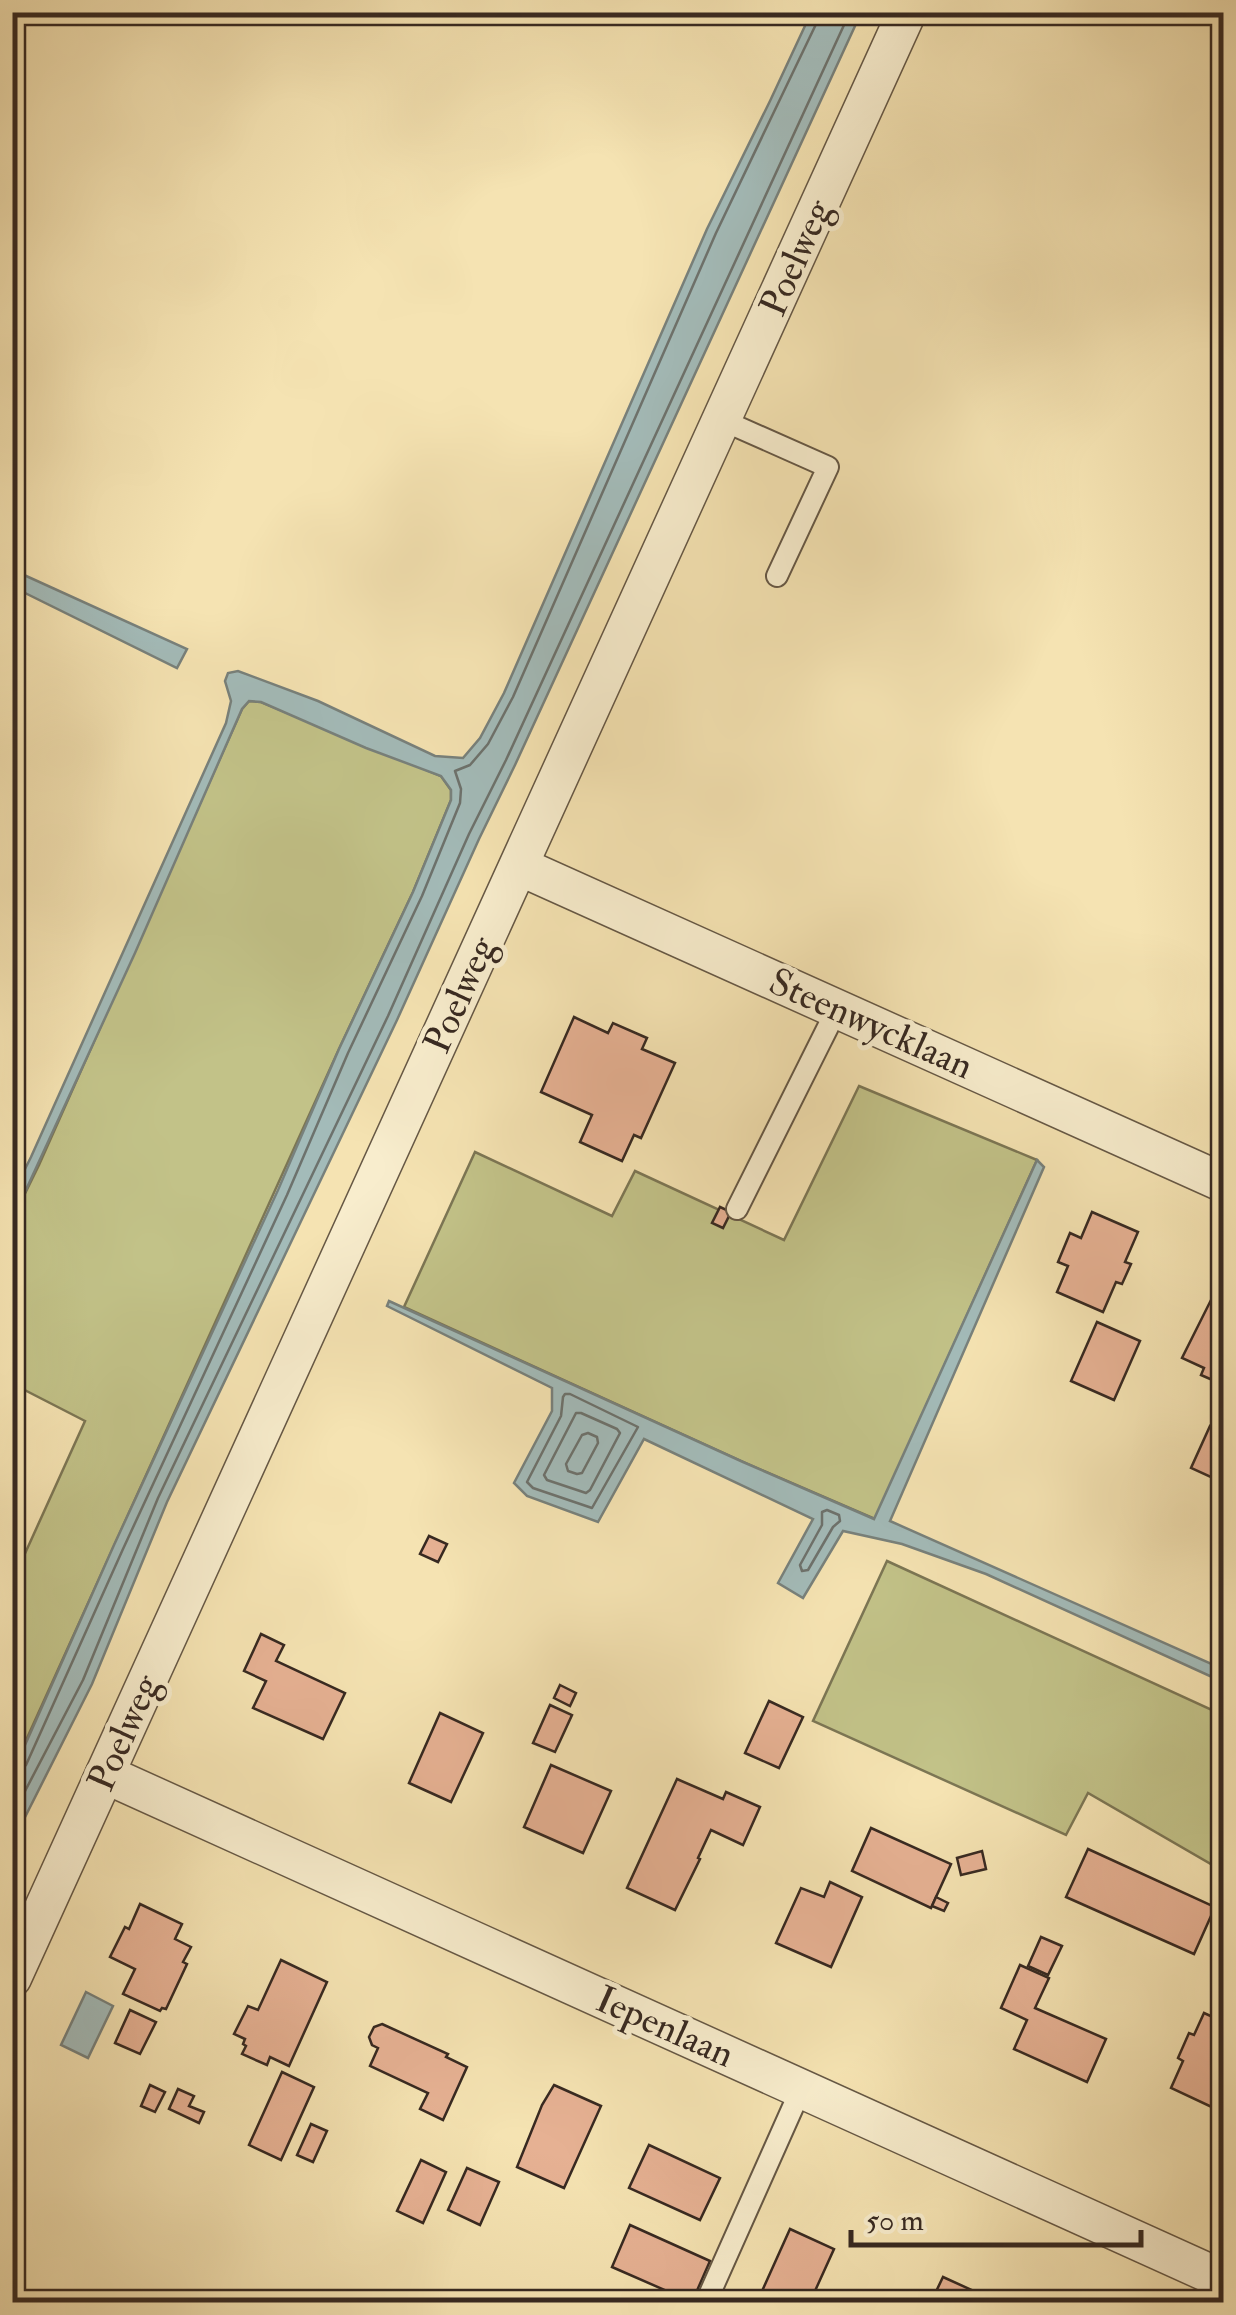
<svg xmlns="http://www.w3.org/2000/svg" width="1236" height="2315" font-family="'IM FELL Double Pica',serif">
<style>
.green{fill:#c2c288;stroke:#7c7654;stroke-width:2.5}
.water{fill:#a3bbb9;stroke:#78817c;stroke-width:2.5}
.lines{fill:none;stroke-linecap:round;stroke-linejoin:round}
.shore{stroke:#6d726d;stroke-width:2.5}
.building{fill:#e6b193;stroke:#372921;stroke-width:2.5}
.lane-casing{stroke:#665845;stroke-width:24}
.street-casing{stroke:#665845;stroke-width:41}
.lane{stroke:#f8edcd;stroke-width:20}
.street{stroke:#f8edcd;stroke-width:38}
.labels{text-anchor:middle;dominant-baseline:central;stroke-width:10;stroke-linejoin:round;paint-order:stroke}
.street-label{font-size:38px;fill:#372921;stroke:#f8edcd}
</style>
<rect width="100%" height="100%" fill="#f5e3b2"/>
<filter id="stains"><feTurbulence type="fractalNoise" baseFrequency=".002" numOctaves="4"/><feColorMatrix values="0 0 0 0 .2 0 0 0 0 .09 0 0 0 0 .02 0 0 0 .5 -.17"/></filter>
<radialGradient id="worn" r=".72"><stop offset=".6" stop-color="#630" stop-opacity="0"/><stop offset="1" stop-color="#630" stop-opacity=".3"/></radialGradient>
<g class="green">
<path d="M249,701L261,702L441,776L451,790V800L413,892L339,1049L13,1769V1580L85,1421L13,1384V1218L39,1165L242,709Z"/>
<path d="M859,1086L1037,1160L875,1519L743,1462L404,1307L475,1152L612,1216L635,1171L784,1240Z"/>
<path d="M887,1561L1223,1715V1871L1088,1793L1066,1835L813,1721Z"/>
</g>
<g class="water">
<path d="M811,13H861L515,765L479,839L397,1020L167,1502L92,1684L13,1841V1772L114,1545L278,1190L339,1049L413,892L451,800V790L441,776L366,748L261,702L249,701L242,709L135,953L13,1218V1193L31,1157L226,723L231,701L225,681L228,673L238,671L318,701L435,756L463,758L480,738L504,693L707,229L770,101Z"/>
<path d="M13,570L187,649L177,668L13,587Z"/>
<path d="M1037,1160L1044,1167L890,1521L1223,1669V1682L986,1574L902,1544L843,1531L803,1598L778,1583L813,1519L644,1439L598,1522L527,1496L514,1483L552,1411V1388L387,1306L389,1301L743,1462L874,1519Z"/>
<path d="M86,1992L113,2006L88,2058L61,2045Z"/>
</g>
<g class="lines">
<g class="shore">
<path d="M565,1394H570L638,1427L592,1508L533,1488L527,1482L561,1416L563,1397Z"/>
<path d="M576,1413H581L617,1429L620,1433L590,1490L586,1493L547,1480L544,1475Z"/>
<path d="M588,1433L597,1437L598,1443L582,1473L577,1474L568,1471L566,1464L582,1435Z"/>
<path d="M827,1510L839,1515L840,1521L833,1527L808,1570L802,1571L800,1565L822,1525V1512Z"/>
<path d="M12,1772L21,1771L26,1765L123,1549L287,1195L348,1053L422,896L460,803L461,789L455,771L470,765L488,744L513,697L716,233L818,20L819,12"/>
<path d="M12,1816L83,1680L158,1498L388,1016L469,834L506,760L850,12"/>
</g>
</g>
<g class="building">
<path d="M574,1017L608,1033L613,1023L647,1038L642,1049L675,1063L641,1138L634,1135L622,1161L580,1142L592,1115L541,1092Z"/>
<path d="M720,1207L731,1212L723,1228L712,1223Z"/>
<path d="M1092,1212L1138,1232L1125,1262L1131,1264L1122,1284L1116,1282L1103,1312L1057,1292L1068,1266L1058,1262L1070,1233L1081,1238Z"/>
<path d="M1211,1300L1224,1305V1385L1201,1375L1204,1368L1182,1358Z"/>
<path d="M1097,1322L1140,1341L1114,1400L1071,1381Z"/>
<path d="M1210,1426L1224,1432V1483L1191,1468Z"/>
<path d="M429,1536L447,1544L438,1562L420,1554Z"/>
<path d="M261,1634L284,1645L276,1661L345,1693L323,1739L253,1708L266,1681L244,1671Z"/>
<path d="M560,1685L576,1693L570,1706L554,1698Z"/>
<path d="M769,1701L803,1717L779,1768L745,1753Z"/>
<path d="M550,1705L572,1715L555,1752L533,1743Z"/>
<path d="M440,1713L483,1733L451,1802L409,1783Z"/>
<path d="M551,1765L611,1791L583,1853L524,1827Z"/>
<path d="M677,1779L723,1799L726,1792L760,1807L743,1845L711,1830L698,1858L700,1859L675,1910L627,1888Z"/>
<path d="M871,1828L951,1864L931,1908L852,1871Z"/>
<path d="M1088,1849L1215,1907L1194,1954L1066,1897Z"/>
<path d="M982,1851L986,1869L961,1875L957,1858Z"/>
<path d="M830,1882L862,1897L831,1967L776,1943L801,1888L824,1897Z"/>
<path d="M936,1897L948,1903L944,1911L932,1906Z"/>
<path d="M140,1904L182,1924L175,1939L191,1947L183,1962L187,1964L166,2009L162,2008L160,2011L123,1994L135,1969L110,1957L125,1927L129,1929Z"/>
<path d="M1041,1937L1062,1946L1048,1975L1028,1966Z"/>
<path d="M281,1960L327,1982L289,2066L270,2057L267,2065L242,2054L246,2046L243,2044L245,2039L234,2034L248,2006L258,2010Z"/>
<path d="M1020,1965L1049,1978L1035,2008L1106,2039L1087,2082L1014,2049L1027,2020L1001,2008Z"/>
<path d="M130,2010L156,2022L140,2054L115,2043Z"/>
<path d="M1204,2013L1224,2022V2093L1216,2109L1171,2088L1183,2061L1178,2058L1189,2033L1194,2035Z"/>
<path d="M382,2024L448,2054L446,2057L467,2067L443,2120L420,2109L428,2093L370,2066L378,2048L372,2045L369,2037L374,2027Z"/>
<path d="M282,2072L314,2087L281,2160L249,2145Z"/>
<path d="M150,2085L165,2092L155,2112L141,2106Z"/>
<path d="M554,2085L601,2106L564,2188L517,2167L542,2105Z"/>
<path d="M178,2089L194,2096L189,2106L204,2112L199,2123L169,2109Z"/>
<path d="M311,2124L327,2131L313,2162L297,2155Z"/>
<path d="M649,2145L720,2178L700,2220L629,2188Z"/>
<path d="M421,2160L446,2172L423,2223L397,2211Z"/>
<path d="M467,2168L499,2182L480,2225L448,2210Z"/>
<path d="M630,2225L710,2261L692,2302L612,2267Z"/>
<path d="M790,2229L834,2249L810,2302H764L758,2300Z"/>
<path d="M943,2277L998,2302H931Z"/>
</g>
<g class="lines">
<defs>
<g id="lane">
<path d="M722,420L828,467L777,576"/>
<path d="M737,1209L837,1009"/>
<path d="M706,2302L801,2089"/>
</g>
<g id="street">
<path d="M519,866L1224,1183"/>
<path d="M105,1774L1224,2280"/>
<path d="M12,1978L907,12"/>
</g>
</defs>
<use href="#lane" class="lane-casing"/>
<use href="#street" class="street-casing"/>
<use href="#lane" class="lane"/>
<use href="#street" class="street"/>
</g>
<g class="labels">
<g class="street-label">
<text transform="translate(796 258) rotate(-66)">Poelweg</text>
<text transform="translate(460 995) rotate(-66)">Poelweg</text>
<text transform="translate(871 1024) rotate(24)">Steenwycklaan</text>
<text transform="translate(124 1733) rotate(-66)">Poelweg</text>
<text transform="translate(665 2027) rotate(24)">Iepenlaan</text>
</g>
</g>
<rect width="1236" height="2315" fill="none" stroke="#f5e3b2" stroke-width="50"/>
<rect x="15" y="15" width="1206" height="2285" fill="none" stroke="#372921" stroke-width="5"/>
<rect x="25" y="25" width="1186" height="2265" fill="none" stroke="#372921" stroke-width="2.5"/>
<path d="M851 2230v15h290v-15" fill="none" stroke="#372921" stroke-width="5"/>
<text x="866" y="2230" font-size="30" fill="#372921" stroke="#f8edcd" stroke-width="8" paint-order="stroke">50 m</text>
<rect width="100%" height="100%" filter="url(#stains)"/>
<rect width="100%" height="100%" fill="url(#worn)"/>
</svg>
